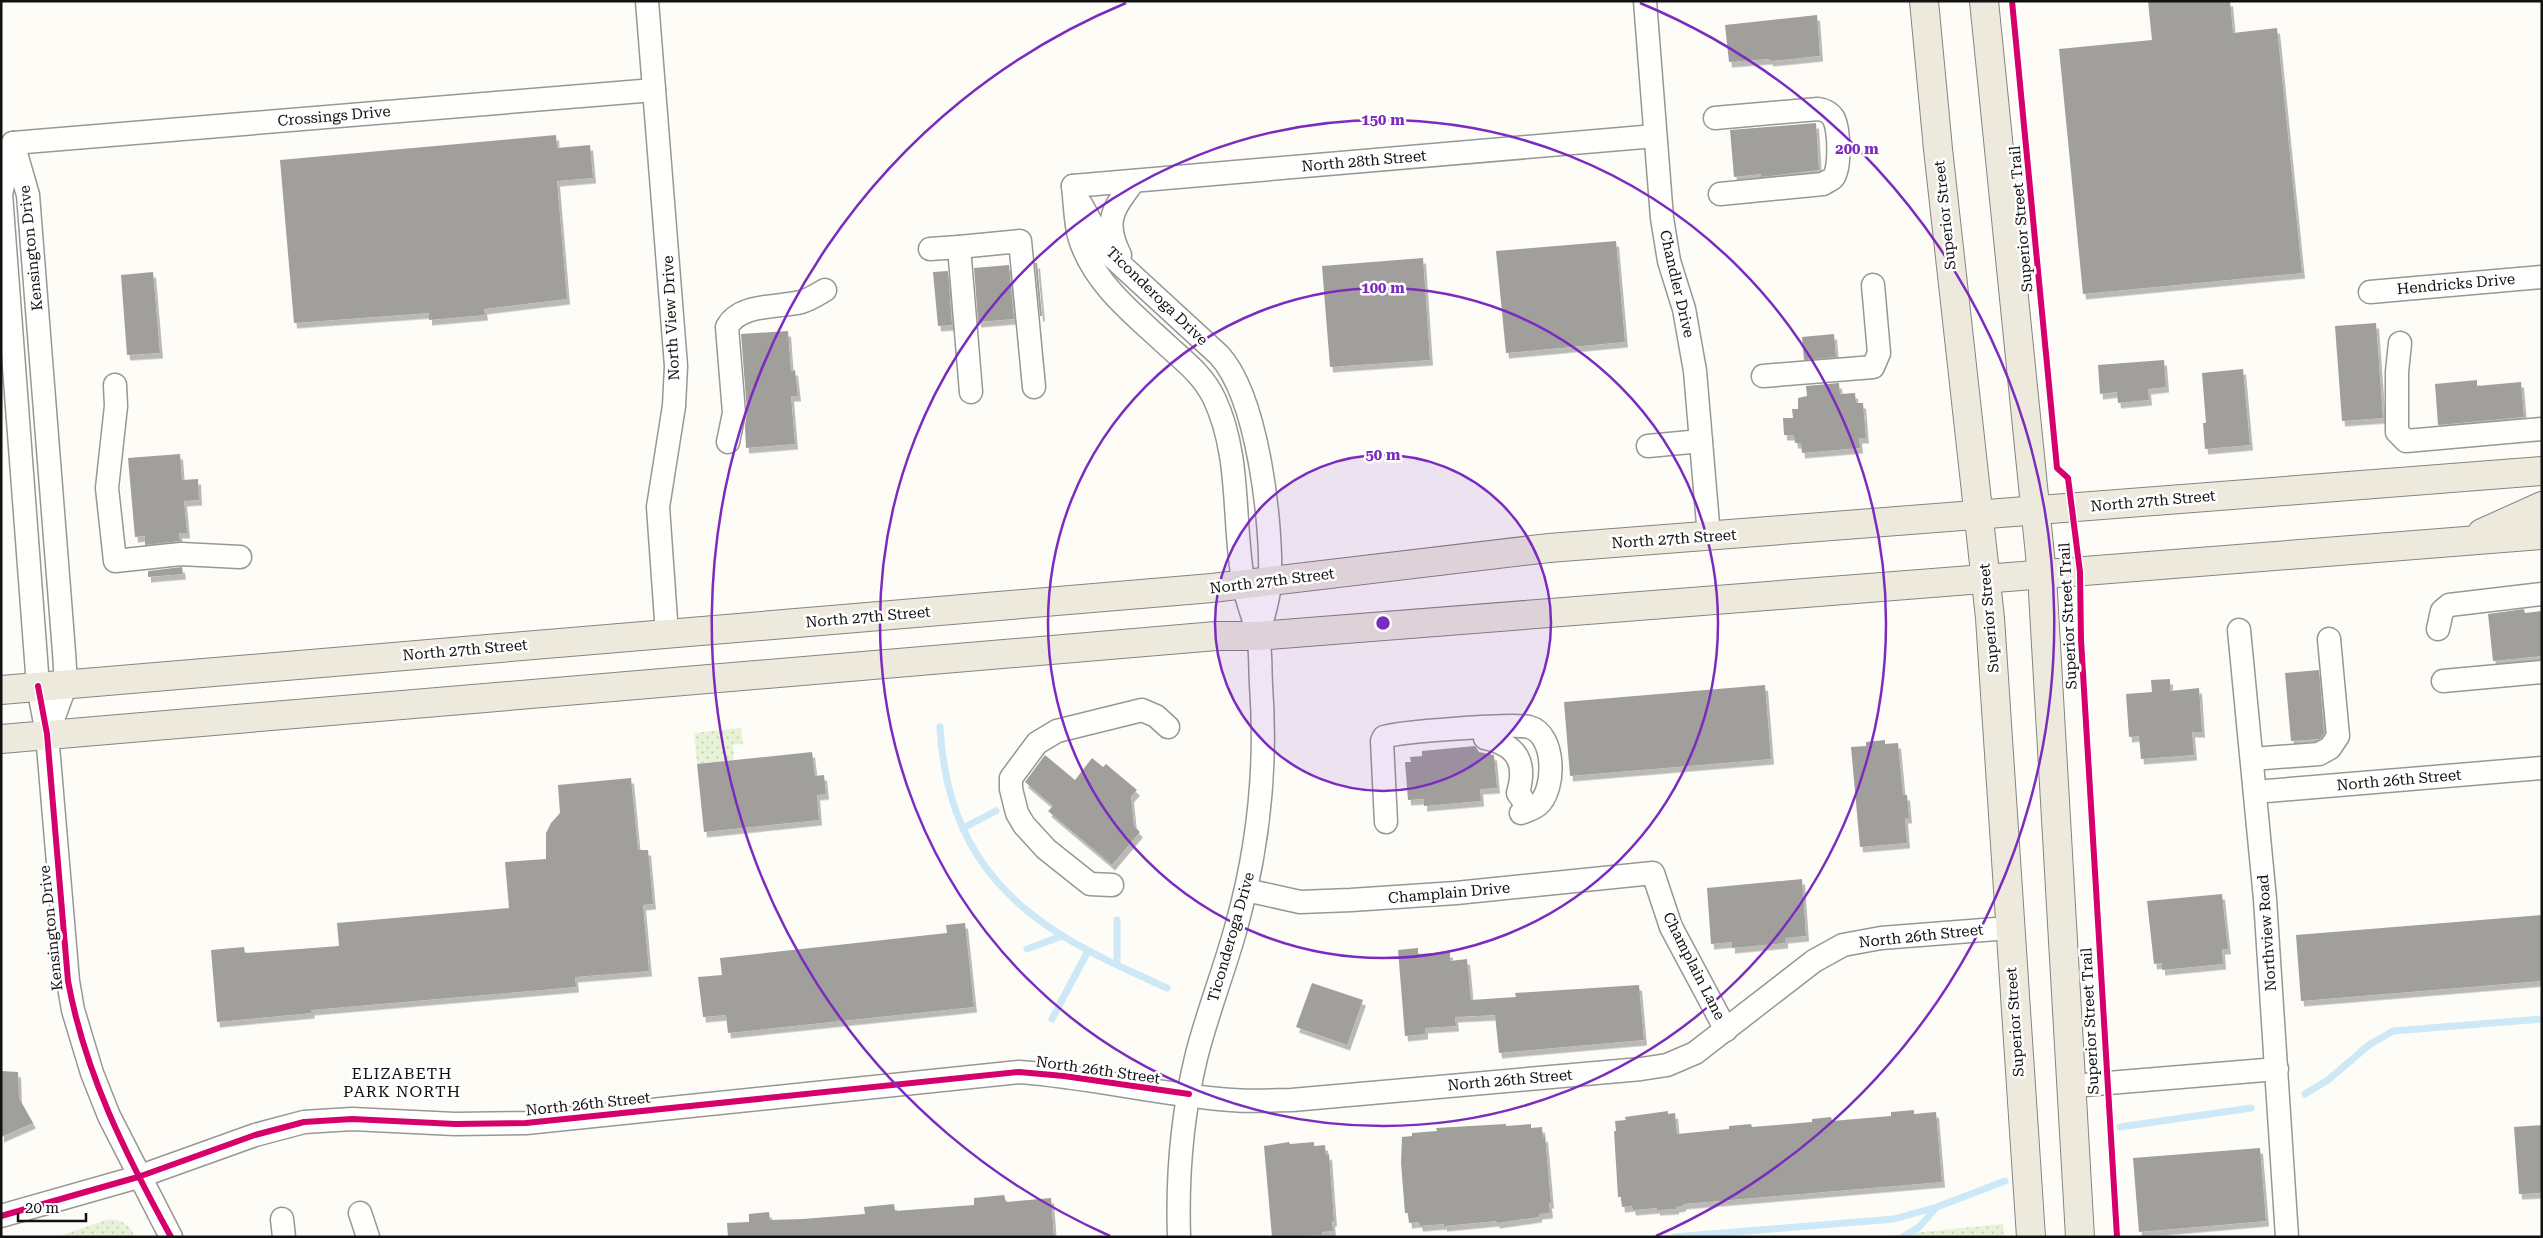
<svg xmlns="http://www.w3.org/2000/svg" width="2543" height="1238" font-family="'Roboto Serif',serif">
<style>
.grass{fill:url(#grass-dots)}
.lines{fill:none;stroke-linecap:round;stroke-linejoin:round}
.stream{stroke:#cde8f7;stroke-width:7}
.building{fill:#a19f9c;filter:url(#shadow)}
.minor-casing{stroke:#979795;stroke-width:25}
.major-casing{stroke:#858482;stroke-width:30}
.minor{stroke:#fffffe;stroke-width:22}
.major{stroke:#ede9dc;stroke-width:28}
.cycleway-casing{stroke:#fff;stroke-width:9}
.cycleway{stroke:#d6006c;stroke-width:6}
.ring{fill:none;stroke:#7b2cbf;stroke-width:2.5}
.labels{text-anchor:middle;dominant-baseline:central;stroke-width:5;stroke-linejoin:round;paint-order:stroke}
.street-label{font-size:15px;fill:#111;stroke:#fff}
.neighbourhood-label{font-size:16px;letter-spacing:1px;fill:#111;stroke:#fff}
.centre{fill:#7b2cbf;stroke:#fff;stroke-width:2.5}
.ring-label{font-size:15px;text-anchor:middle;font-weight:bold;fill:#7b2cbf;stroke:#fff;stroke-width:5;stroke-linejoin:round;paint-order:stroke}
</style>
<defs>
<pattern id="grass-dots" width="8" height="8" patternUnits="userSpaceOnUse" patternTransform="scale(1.25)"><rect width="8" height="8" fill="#e7f3d7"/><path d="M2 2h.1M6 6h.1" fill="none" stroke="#c5cfb8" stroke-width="1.8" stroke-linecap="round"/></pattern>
<filter id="shadow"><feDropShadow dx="3" dy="5.5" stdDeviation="0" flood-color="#0004"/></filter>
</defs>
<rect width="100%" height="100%" fill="#fdfcf7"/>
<g class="grass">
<path d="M741,728L743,744L733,745L734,760L697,764L694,733Z"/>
<path d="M106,1220C121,1218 129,1224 135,1237H57Z"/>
<path d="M2003,1224L2004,1237H1875L1992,1225Z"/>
</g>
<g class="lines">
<g class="stream">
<path d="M940,727C947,860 1018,921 1132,972C1144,977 1155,983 1167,988"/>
<path d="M963,828L996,811"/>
<path d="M1027,949L1062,936"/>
<path d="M1117,964V920"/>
<path d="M1052,1019L1088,951"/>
<path d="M2305,1094L2328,1080L2369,1045L2393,1031L2542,1019"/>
<path d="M2120,1127L2251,1108"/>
<path d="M1674,1237L1894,1219L1937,1207L2005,1181"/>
<path d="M1903,1237L1919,1227L1935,1209"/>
</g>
</g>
<g class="building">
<path d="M2148,1H2230L2233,33L2277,28L2302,273L2083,294L2059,49L2152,40Z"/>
<path d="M1817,15L1820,56L1771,61L1769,59L1729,62L1725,25Z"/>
<path d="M1816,123L1819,170L1761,177V174L1734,177L1730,130Z"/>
<path d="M556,135L557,148L590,145L593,178L557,181L567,299L484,309L485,315L429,320V313L294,323L280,160Z"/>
<path d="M1616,241L1625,342L1506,353L1496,251Z"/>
<path d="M1423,258L1430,360L1330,367L1322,266Z"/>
<path d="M1035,263H1037L1042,316H1040Z"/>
<path d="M1009,265L1014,319L978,322L974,268Z"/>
<path d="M948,271L952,325L938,326L933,272Z"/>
<path d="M153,272L160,353L127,355L121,275Z"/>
<path d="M2376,323L2383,418L2342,421L2335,326Z"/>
<path d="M788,331L791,371L795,370L798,396H791L795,444L746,448L745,426L747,412L741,334Z"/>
<path d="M1834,334L1836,357L1804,360L1802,337Z"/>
<path d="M2164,360L2166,387L2148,389L2149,400L2118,403L2117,392L2100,394L2098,365Z"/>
<path d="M2243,369L2250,445L2205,449L2203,423H2206L2202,373Z"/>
<path d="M2477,380V386L2521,382L2524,417L2438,425L2435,384Z"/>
<path d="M1839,383L1840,394L1855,393L1856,403H1863L1866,438H1859L1860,448L1802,453L1801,443H1795L1794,435H1784L1783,418H1793L1792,409H1798V398L1807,396L1806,386Z"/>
<path d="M180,454L182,480L198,479L199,500L184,501L187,533H179L180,541L145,545V536L135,537L128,458Z"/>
<path d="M182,567L183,574L148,577V571Z"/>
<path d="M2524,609L2525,613L2542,611V656L2493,661L2488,614Z"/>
<path d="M2319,670L2324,733L2320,739L2291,741L2285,673Z"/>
<path d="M2170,679V691L2199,688L2202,732H2192L2194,755L2141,759L2139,736L2129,737L2126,694L2152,692L2151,680Z"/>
<path d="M1765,685L1771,759L1570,776L1564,702Z"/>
<path d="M1885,740V744L1898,743L1903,795H1907L1909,818H1905L1907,843L1860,847L1851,747L1866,746V742Z"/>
<path d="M1475,746L1479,752L1494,755L1497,788L1480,789L1481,801L1424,806V799L1408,800L1405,762H1411L1410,757L1422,756V751Z"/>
<path d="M812,752L815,776L824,775L826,794L817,795L819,820L704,832L697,764Z"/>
<path d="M1045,755L1075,780L1092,758L1103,767L1106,764L1137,790L1131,797L1134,826L1140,832L1112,865L1048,811L1053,806L1025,782Z"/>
<path d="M631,778L638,850H648L653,904L643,905L649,971L575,977L576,987L311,1010L312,1013L217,1022L211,950L244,947L245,953L339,946L337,923L509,908L505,862L546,859V833L551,823L560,813L558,785Z"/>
<path d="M1802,879L1806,936L1785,938V943L1732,948V942L1711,944L1707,888Z"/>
<path d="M2222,894L2228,949H2222L2223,964L2162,970V963L2154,964L2147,901Z"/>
<path d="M2542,915V981L2301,1001L2296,935Z"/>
<path d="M965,923L974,1007L728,1033L726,1015L703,1017L698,977L722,975L720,958L947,933L946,925Z"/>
<path d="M1418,948V954L1450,952V961L1467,959L1471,1000L1516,997L1515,993L1639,985L1644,1040L1499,1053L1495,1015L1455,1017L1456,1026L1425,1028V1034L1405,1036L1398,950Z"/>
<path d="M1312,983L1363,1000L1347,1045L1296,1027Z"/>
<path d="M1,1071L18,1072L19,1098L33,1123L1,1137Z"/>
<path d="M1914,1110V1114L1936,1112L1942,1182L1683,1204V1206L1676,1207V1209L1657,1210V1208L1633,1210L1632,1206L1622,1207L1621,1197H1618L1614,1131H1616L1615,1121L1626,1120L1625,1117L1668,1111V1114L1675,1113L1677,1134L1729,1129V1126L1751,1124L1752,1127L1812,1122V1119L1831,1117L1832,1121L1891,1116V1112Z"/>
<path d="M1506,1124V1126L1531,1124V1128L1542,1127L1543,1137L1545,1136L1551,1203H1549L1550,1213L1539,1214V1217L1497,1223L1496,1221L1444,1226V1224L1420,1226L1419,1222L1409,1223L1408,1213H1405L1401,1163L1402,1137L1412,1136V1133L1437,1131L1436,1128Z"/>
<path d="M2542,1125V1193L2519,1194L2514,1127Z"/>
<path d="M1289,1142L1290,1144L1314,1142V1146L1325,1145L1326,1155L1329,1154L1334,1221H1332L1333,1231L1322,1232V1235L1272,1237L1264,1146Z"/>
<path d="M2260,1148L2266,1221L2139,1232L2133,1158Z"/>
<path d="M1004,1195L1006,1202L1051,1198L1054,1237H728L727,1223L749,1222V1214L769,1212L770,1220L803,1219L865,1214L864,1207L894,1204L895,1211L974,1205V1198Z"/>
</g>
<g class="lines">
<defs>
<g id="minor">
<path d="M647,1L676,366L674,406L658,507L667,634"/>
<path d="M1645,1L1662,218L1669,261L1684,309L1695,371L1709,536"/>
<path d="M1715,118L1818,109C1825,110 1830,112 1834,119C1839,130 1841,168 1833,178C1831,180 1826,182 1823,184L1720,194"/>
<path d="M13,143L1,194L38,686L47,734L68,981L73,1010L92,1073L109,1116L171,1237"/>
<path d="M13,143L654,90"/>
<path d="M13,143L28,195L64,652L66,684L48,733"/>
<path d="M1073,186C1075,202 1075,220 1079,236C1093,284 1135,315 1170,348C1187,363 1204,377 1214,398C1242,457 1232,524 1244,586C1247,602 1254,618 1258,635C1261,651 1260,669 1261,685C1267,767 1259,845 1237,924C1225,969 1207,1013 1196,1058C1182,1116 1177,1177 1179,1237"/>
<path d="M1073,186L1655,136"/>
<path d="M1081,204L1108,253L1219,355C1258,397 1272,523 1270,580C1270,597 1263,616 1259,632"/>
<path d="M959,247L1020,241L1034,387"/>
<path d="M930,249L959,247L971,392"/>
<path d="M1120,255C1103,221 1113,209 1134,181"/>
<path d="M2370,292L2542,277"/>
<path d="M2400,343L2397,372V432L2406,441L2542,429"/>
<path d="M1763,376L1873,367L1879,353L1873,285"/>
<path d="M115,385L116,406L107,488L115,561L181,554L240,557"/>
<path d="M728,442L734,413L727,327C740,303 777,308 801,302C809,300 818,294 825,290"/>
<path d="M1648,446L1701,441"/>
<path d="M2438,629L2442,611L2449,605L2542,594"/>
<path d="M2239,630L2265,899L2287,1237"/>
<path d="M2443,681L2542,672"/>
<path d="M1485,738C1517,745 1527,762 1518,793L1523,800"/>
<path d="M2252,759L2319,754L2330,748L2338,736L2329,639"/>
<path d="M2255,792L2542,768"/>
<path d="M1386,822L1382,741L1384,737C1396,732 1516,723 1529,727C1556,734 1556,790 1538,805C1533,809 1526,811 1521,813"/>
<path d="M1112,885L1090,884L1046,849L1024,825L1017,813L1011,789V778L1037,743L1057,731L1142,710L1156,716L1168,727"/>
<path d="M1246,890L1300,902L1351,900L1456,893L1653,873L1671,927L1726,1030"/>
<path d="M2072,1086L2277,1069"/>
<path d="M360,1213L368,1237"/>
<path d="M1,1216L138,1177L255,1135L304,1122L352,1119L455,1124L526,1123L1019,1072C1091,1077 1160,1095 1231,1100C1252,1102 1272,1100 1292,1100L1641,1069L1667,1065L1695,1053L1814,961L1843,945L1881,938L2009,928"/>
<path d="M282,1219L284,1237"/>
</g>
<g id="major">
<path d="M1924,1L1938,149L1990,618L2031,1237"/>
<path d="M1984,1L2042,575L2080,1237"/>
<path d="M2482,533L2542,506"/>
<path d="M1,690L1212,588L1549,548L2542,471"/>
<path d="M1,739L1216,636H1258L2542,535"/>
</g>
</defs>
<use href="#minor" class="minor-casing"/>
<use href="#major" class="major-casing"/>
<use href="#minor" class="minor"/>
<use href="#major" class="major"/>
<defs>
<g id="cycleway">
<path d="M2012,1L2057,468L2068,478L2080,572L2081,640L2117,1237"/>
<path d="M38,686L47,734L68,981C85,1074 126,1155 171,1237"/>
<path d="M1,1216L138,1177L255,1135L304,1122L352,1119L455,1124L526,1123L1019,1072L1064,1076L1189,1094"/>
</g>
</defs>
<use href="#cycleway" class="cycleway-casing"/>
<use href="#cycleway" class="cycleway"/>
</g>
<circle cx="1383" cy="623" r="168" fill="#7b2cbf" fill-opacity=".12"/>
<g class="ring">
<circle cx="1383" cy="623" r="168"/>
<circle cx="1383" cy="623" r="335"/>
<circle cx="1383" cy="623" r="503"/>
<path d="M1110 1236A671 671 0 0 1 1126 3M1640 3A671 671 0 0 1 1656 1236"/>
</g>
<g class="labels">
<g class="street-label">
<text transform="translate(334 116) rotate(-5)">Crossings Drive</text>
<text transform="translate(1364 161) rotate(-5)">North 28th Street</text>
<text transform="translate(1945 215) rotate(-96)">Superior Street</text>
<text transform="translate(2021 219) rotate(-95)">Superior Street Trail</text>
<text transform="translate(31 248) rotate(-96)">Kensington Drive</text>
<text transform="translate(1677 284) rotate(77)">Chandler Drive</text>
<text transform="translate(2456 284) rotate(-5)">Hendricks Drive</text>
<text transform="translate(1157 296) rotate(44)">Ticonderoga Drive</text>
<text transform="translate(671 318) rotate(-93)">North View Drive</text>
<text transform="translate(2153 501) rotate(-5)">North 27th Street</text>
<text transform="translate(1674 539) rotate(-4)">North 27th Street</text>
<text transform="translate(1272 581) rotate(-7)">North 27th Street</text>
<text transform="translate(2068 616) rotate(-93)">Superior Street Trail</text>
<text transform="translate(868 617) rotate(-5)">North 27th Street</text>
<text transform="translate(1989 618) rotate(-95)">Superior Street</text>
<text transform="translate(465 650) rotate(-5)">North 27th Street</text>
<text transform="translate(2399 780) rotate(-5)">North 26th Street</text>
<text transform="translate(1449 893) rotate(-5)">Champlain Drive</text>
<text transform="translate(51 928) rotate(-96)">Kensington Drive</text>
<text transform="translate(2267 933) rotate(-94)">Northview Road</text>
<text transform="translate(1921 936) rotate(-6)">North 26th Street</text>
<text transform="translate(1231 937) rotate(-74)">Ticonderoga Drive</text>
<text transform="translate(1694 966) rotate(63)">Champlain Lane</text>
<text transform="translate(2090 1021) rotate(-93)">Superior Street Trail</text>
<text transform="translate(2015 1022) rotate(-94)">Superior Street</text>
<text transform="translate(1098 1070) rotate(8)">North 26th Street</text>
<text transform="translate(1510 1080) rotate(-5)">North 26th Street</text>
<text transform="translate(588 1104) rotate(-6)">North 26th Street</text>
</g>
<g class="neighbourhood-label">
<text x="402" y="1073">ELIZABETH<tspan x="402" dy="18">PARK NORTH</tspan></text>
</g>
</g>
<circle cx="1383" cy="623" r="8" class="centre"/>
<g class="ring-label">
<text x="1383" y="125">150 m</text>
<text x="1857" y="154">200 m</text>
<text x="1383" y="293">100 m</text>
<text x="1383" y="460">50 m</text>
</g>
<rect width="2543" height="1238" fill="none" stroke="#111111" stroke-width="5"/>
<path d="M18 1213v8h68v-8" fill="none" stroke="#111111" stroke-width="2.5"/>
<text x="25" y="1213" font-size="15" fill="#111111" stroke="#ffffff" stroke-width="4" paint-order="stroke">20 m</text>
</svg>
